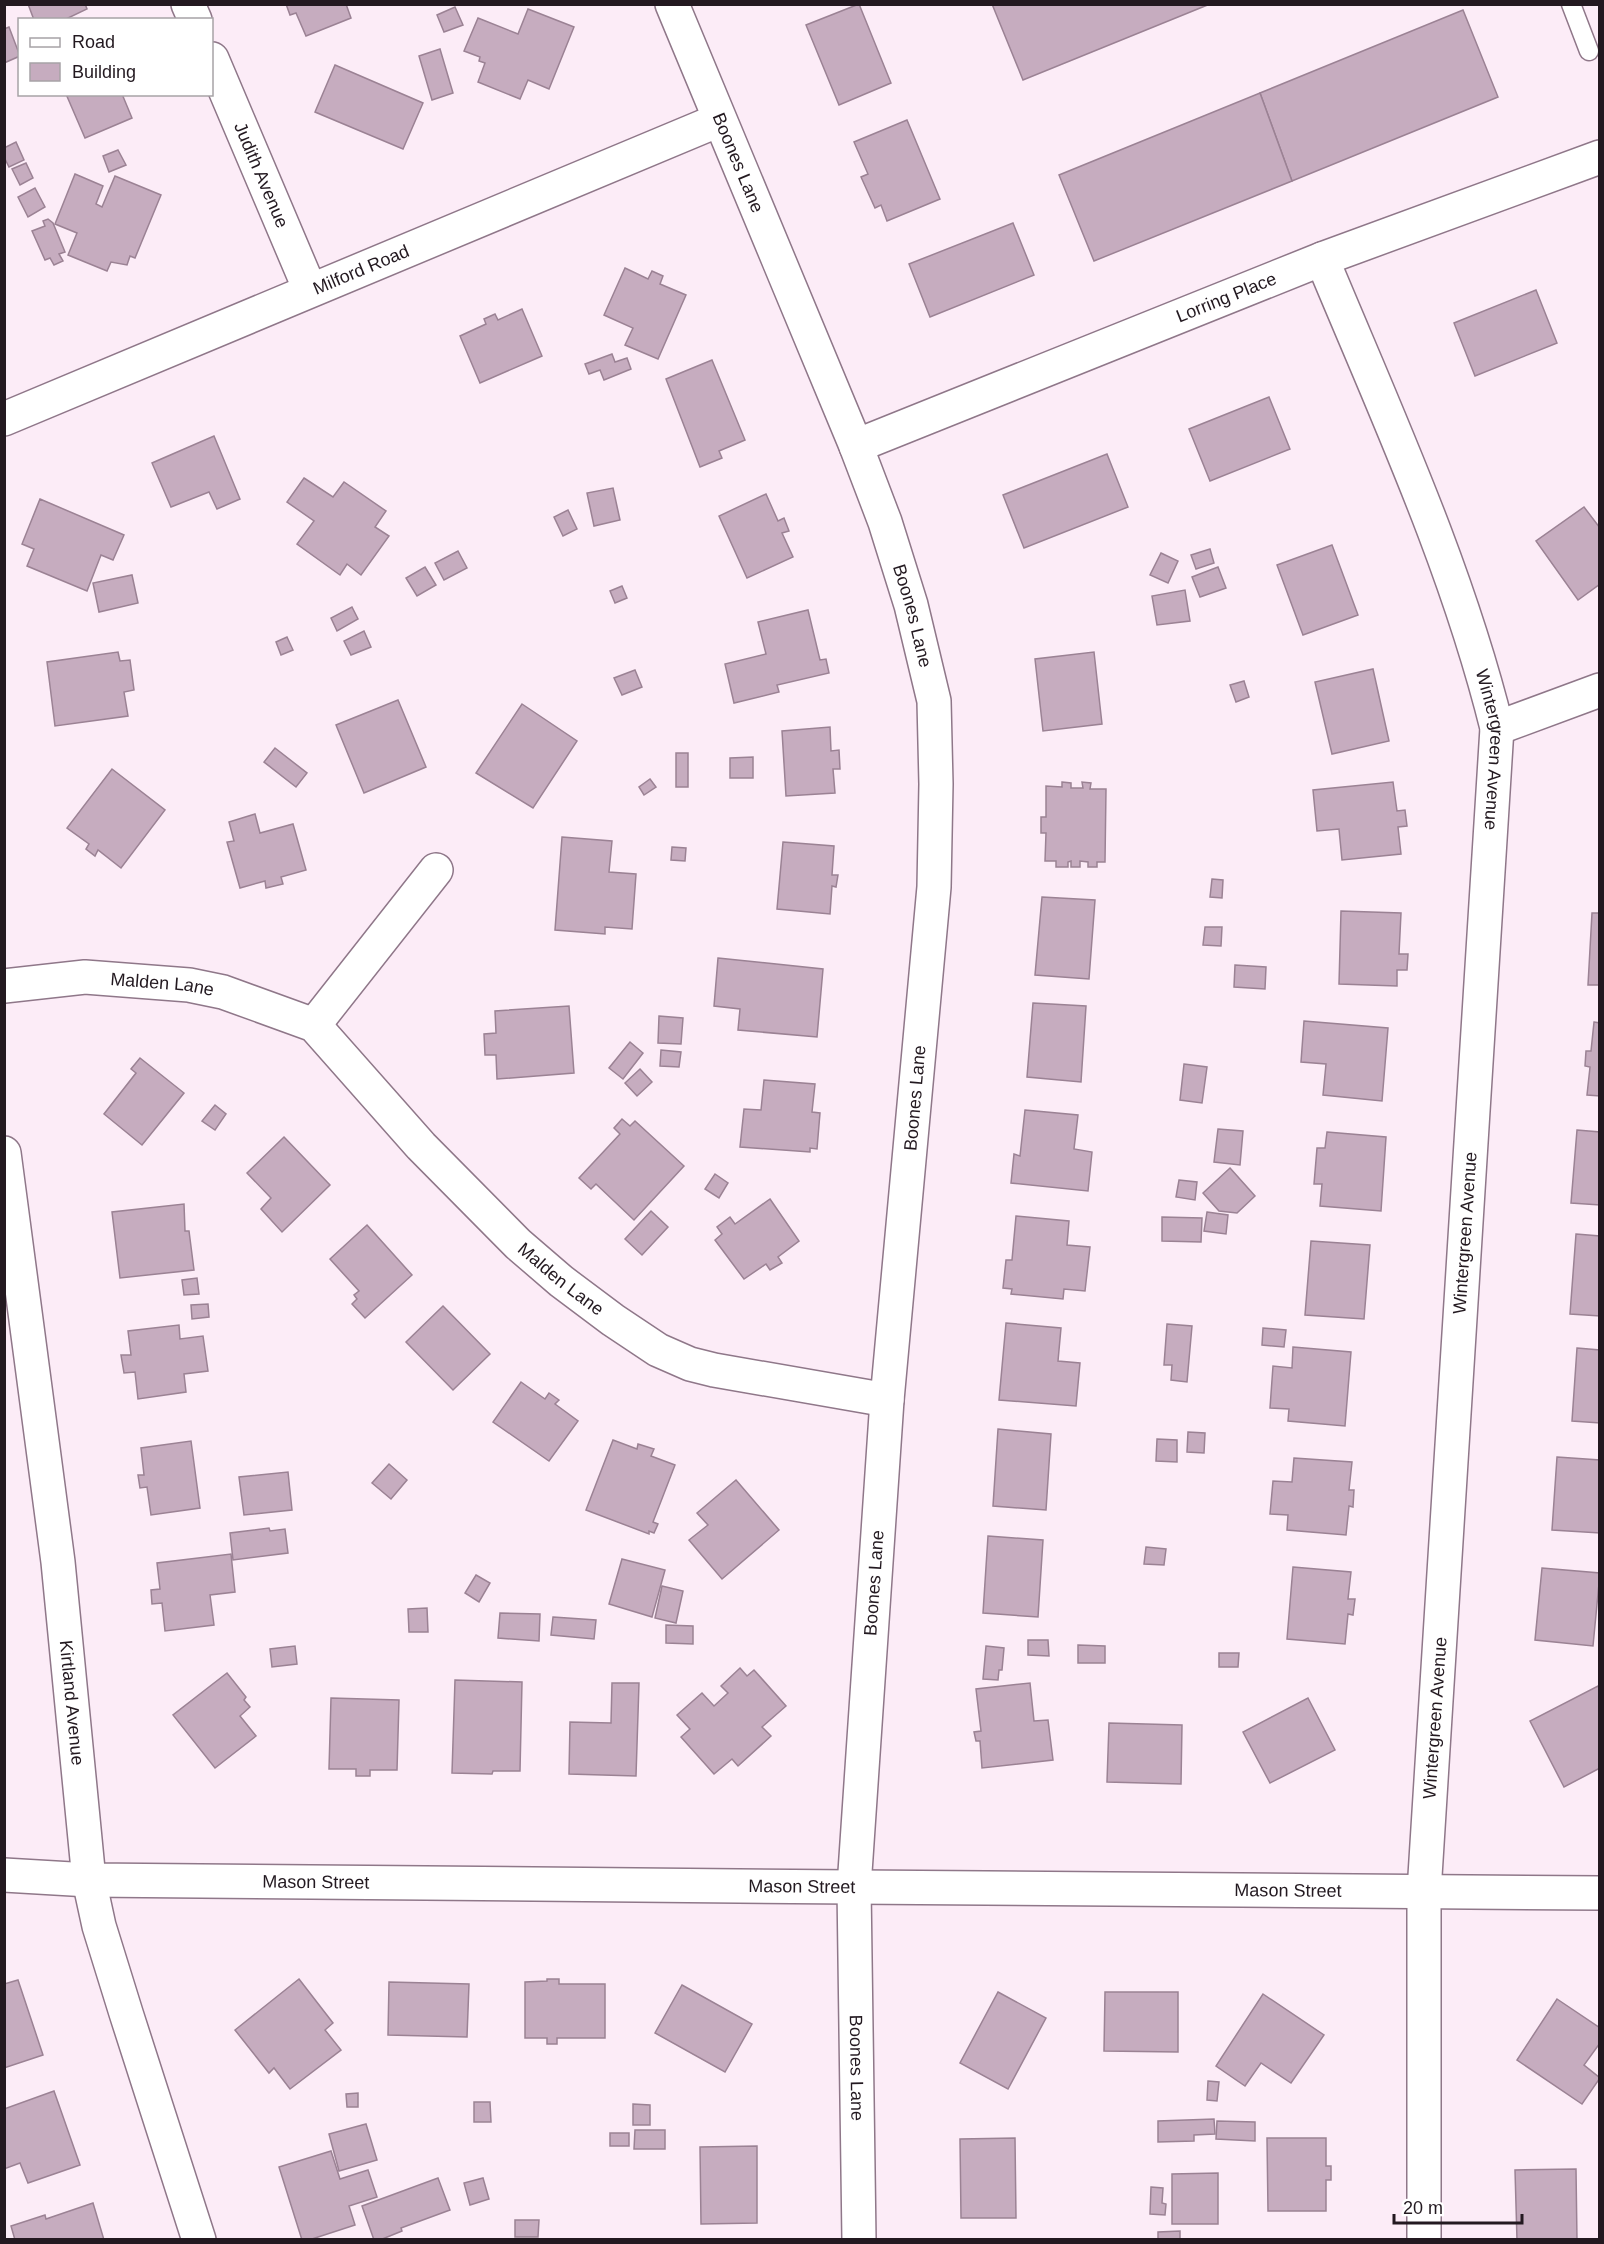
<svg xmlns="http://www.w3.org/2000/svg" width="1604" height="2244" font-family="Arial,sans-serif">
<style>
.building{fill:#c6acbf;stroke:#9b8294;stroke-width:1.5}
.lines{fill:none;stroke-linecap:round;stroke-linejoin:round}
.service-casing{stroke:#8f7789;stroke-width:21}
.minor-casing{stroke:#8f7789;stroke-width:36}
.tertiary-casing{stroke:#8f7789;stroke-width:36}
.service{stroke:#fff;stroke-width:18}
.minor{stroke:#fff;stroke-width:33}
.tertiary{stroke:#fff;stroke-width:33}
.labels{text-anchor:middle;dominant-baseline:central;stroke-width:4.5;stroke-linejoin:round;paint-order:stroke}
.street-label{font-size:18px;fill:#231920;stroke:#fff}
</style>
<rect width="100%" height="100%" fill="#fcecf7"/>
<g class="building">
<path d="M28,4H85L87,9L64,20H34Z"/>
<path d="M286,4H346L351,18L306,36L296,13L290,15Z"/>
<path d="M859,4L891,83L839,105L806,25Z"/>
<path d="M992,4H1210L1023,80Z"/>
<path d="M455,7L463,25L444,32L437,15Z"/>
<path d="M528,9L574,27L549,89L528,80L520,99L478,82L485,63L479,61L480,57L464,51L478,18L518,34Z"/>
<path d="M1463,10L1498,97L1292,181L1260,93Z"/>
<path d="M9,27L20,56L4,63V29Z"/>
<path d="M440,49L453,93L432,100L419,56Z"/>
<path d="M335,65L423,103L403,149L315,112Z"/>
<path d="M1260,93L1292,181L1094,261L1059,175Z"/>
<path d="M66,94H122L132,118L85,138Z"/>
<path d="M907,120L940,199L887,221L881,205L875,208L861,177L868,174L854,142Z"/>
<path d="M16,142L24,160L9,167L4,157V148Z"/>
<path d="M118,150L126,165L109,172L103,156Z"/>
<path d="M26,163L33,178L20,185L12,169Z"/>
<path d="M75,174L103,186L96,204L102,207L115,176L161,195L135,258L130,256L127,265L111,262L107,271L68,255L77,233L55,224Z"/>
<path d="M35,188L45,207L28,217L18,197Z"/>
<path d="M48,219L53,223L65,252L59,254L63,261L54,265L50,258L45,260L32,231L45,226L43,221Z"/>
<path d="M1013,223L1034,275L930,317L909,264Z"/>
<path d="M625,268L648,279L652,271L663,276L660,284L686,295L658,359L625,345L633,328L604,315Z"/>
<path d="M1536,290L1557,343L1475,376L1454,323Z"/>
<path d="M522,309L542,356L480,383L460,336L486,324L484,319L495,314L498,320Z"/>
<path d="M612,354L615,362L627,358L631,369L604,380L600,370L589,374L585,364Z"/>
<path d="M712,360L745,440L719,451L722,458L700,467L666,379Z"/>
<path d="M1269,397L1290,449L1210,481L1189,429Z"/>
<path d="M214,436L240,499L217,509L209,492L171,507L152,463Z"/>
<path d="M1107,454L1128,507L1024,548L1003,495Z"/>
<path d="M304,478L333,497L344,482L386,511L375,527L389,536L361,575L347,564L340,575L297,544L314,521L287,502Z"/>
<path d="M613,488L620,520L594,526L587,493Z"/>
<path d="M766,494L778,521L784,518L789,531L782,533L793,557L747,578L719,516Z"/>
<path d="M40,499L124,535L113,560L101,555L87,591L27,566L34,549L22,544Z"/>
<path d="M1584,507L1600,528V584L1578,600L1536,541Z"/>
<path d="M568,510L577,529L563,536L554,517Z"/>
<path d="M1332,545L1358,615L1303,635L1277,565Z"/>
<path d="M1210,549L1214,563L1196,569L1191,555Z"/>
<path d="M458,551L467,568L444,580L435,563Z"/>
<path d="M1161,553L1178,561L1168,583L1150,575Z"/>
<path d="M425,567L436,585L417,596L406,578Z"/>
<path d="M1218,567L1226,588L1200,597L1192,577Z"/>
<path d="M132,575L138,603L99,612L93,583Z"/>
<path d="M622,586L627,598L615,603L610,591Z"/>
<path d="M1185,590L1190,621L1157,625L1152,596Z"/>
<path d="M352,607L358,619L337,631L331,618Z"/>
<path d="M808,610L820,660L826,659L829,673L777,685L779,692L734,703L725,664L766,654L758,622Z"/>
<path d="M364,631L371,647L351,655L344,641Z"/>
<path d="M287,637L293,650L281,655L276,642Z"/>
<path d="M118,652L120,661L130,660L134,690L124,692L128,716L55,726L47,662Z"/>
<path d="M1094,652L1102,724L1043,731L1035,659Z"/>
<path d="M1373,669L1389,741L1332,754L1315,682Z"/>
<path d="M635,670L642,687L622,695L614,678Z"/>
<path d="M1244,681L1249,697L1236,702L1230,685Z"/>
<path d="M398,700L426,767L364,793L336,725Z"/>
<path d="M522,704L577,741L533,808L476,773Z"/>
<path d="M830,727L831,751L839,750L840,769H833L835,793L786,796L782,731Z"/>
<path d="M275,748L307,773L296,787L264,762Z"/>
<rect x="676" y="753" width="12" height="34"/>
<path d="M753,757V778H730V758Z"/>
<path d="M112,769L165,810L121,868L98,850L95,856L86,849L89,844L67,828Z"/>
<path d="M650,779L656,787L644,795L639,787Z"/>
<path d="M1062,782L1071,783V788H1083L1082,782L1091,783L1090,789H1106L1105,862H1097V867H1088V862L1080,861V867H1071V861L1068,862V867H1056V861H1045L1046,833H1041V817H1046V786L1062,787Z"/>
<path d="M1393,782L1397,811L1405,810L1407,826L1398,827L1401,854L1342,860L1339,829L1317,831L1313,790Z"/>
<path d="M255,814L260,833L293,824L306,870L281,877L283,884L266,888L265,881L240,888L227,842L234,841L229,822Z"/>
<path d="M562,837L612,841L609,872L636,874L632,929L605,927V934L555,930Z"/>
<path d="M783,842L834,846L832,875H838L836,887L832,886L830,914L777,909Z"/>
<path d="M672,847L686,848L685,861L671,860Z"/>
<path d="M1212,879L1223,880L1222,898L1210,897Z"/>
<path d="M1042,897L1095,900L1089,979L1035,975Z"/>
<path d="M1341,911L1401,913L1399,954H1408L1407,970H1397V986L1339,984Z"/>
<path d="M1592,913H1600V985H1588Z"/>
<path d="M1205,927H1222L1221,946L1203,945Z"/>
<path d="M718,958L823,969L817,1037L738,1030L740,1009L714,1006Z"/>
<path d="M1235,965L1266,967L1265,989L1234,987Z"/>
<path d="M1033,1003L1086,1006L1081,1082L1027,1077Z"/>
<path d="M569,1006L574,1073L497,1079L496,1055H485L484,1034L496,1033L495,1011Z"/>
<path d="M659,1016L683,1018L681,1044L658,1043Z"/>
<path d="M1304,1021L1388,1028L1382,1101L1323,1095L1326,1064L1301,1062Z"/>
<path d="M1594,1022L1600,1023V1096L1587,1095L1590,1067L1585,1066L1586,1051H1591Z"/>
<path d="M630,1042L643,1053L623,1079L609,1068Z"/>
<path d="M661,1050L681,1052L679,1067L660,1066Z"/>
<path d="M140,1058L184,1093L142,1145L104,1114L136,1073L131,1069Z"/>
<path d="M1184,1064L1207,1067L1202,1103L1180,1100Z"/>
<path d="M640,1069L652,1082L637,1096L625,1083Z"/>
<path d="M764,1080L815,1084L812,1112L820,1113L817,1149L810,1148V1152L740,1147L744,1109L761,1110Z"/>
<path d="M215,1105L226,1114L215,1130L202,1121Z"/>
<path d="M1025,1110L1078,1115L1074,1149L1092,1152L1088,1191L1011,1183L1014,1154L1020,1156Z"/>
<path d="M622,1119L630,1126L635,1121L684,1166L634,1220L596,1184L591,1189L579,1178L620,1134L614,1128Z"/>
<path d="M1218,1129L1243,1131L1240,1165L1214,1162Z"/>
<path d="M1577,1130L1600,1132V1205L1571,1203Z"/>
<path d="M1327,1132L1386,1137L1381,1211L1320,1206L1322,1184H1314L1317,1148H1325Z"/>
<path d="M284,1137L330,1185L282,1232L261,1209L271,1198L247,1173Z"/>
<path d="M1230,1168L1255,1196L1237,1213L1219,1211L1203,1193Z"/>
<path d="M715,1174L728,1183L719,1198L705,1189Z"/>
<path d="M1179,1180L1197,1182L1195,1200L1176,1197Z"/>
<path d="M770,1199L799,1241L778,1257L782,1263L770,1270L766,1264L744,1279L715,1240L722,1234L717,1227L730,1217L735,1224Z"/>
<path d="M184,1204L185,1231H189L194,1270L120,1278L112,1212Z"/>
<path d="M651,1211L668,1227L642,1255L625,1239Z"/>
<path d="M1207,1212L1228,1215L1226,1234L1204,1231Z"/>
<path d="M1016,1216L1069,1221L1067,1245L1090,1247L1085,1291L1064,1289L1063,1299L1011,1294L1012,1289L1003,1288L1006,1260H1012Z"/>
<path d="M1162,1217L1202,1218L1201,1242L1162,1241Z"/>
<path d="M367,1225L412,1275L365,1318L352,1304L357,1299L354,1295L359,1291L330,1259Z"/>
<path d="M1576,1234L1600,1236V1316L1570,1314Z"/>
<path d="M1311,1241L1370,1245L1364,1319L1305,1315Z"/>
<path d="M197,1278L199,1294L184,1295L182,1280Z"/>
<path d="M208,1304L209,1317L192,1319L191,1305Z"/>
<path d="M443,1306L490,1354L453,1390L406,1342Z"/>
<path d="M1006,1323L1061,1328L1058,1361L1080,1363L1076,1406L999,1400Z"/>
<path d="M1167,1324L1192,1326L1187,1382L1171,1380L1172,1365H1164Z"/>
<path d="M179,1325L180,1339L203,1336L208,1371L184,1374L186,1392L138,1399L135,1372L124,1373L121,1355H131L128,1331Z"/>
<path d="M1263,1328L1286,1330L1284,1347L1262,1345Z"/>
<path d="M1293,1347L1351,1352L1345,1426L1288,1421L1289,1409L1270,1408L1273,1366L1292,1368Z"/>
<path d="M1577,1348L1600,1350V1423L1572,1421Z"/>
<path d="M521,1382L545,1399L549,1393L559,1400L555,1404L578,1421L549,1461L493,1422Z"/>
<path d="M998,1429L1051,1434L1046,1510L993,1506Z"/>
<path d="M1188,1432L1205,1433L1204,1453L1187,1452Z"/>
<path d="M1157,1439L1177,1440V1462L1156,1461Z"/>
<path d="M613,1440L637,1449L638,1444L654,1449L651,1456L675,1465L653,1522L658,1524L654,1533L649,1531V1534L586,1510Z"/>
<path d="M191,1441L200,1508L151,1515L147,1487L140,1488L138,1475H144L141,1448Z"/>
<path d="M1557,1457L1600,1460V1533L1552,1530Z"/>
<path d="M1294,1458L1352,1462L1349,1490H1354L1353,1507L1349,1506L1346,1535L1287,1530L1288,1515L1270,1514L1273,1481L1292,1482Z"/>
<path d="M389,1464L407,1480L391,1499L372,1483Z"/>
<path d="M288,1472L292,1510L244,1515L239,1477Z"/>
<path d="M736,1480L779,1530L722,1579L689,1540L708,1525L697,1513Z"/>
<path d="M269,1528L270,1531L285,1529L288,1553L233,1560L230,1533Z"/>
<path d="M988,1536L1043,1540L1038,1617L983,1613Z"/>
<path d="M1146,1547L1166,1549L1164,1565L1144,1564Z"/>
<path d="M231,1554L235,1592L210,1595L214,1625L165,1631L162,1603L152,1604L151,1590L160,1589L157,1563Z"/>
<path d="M622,1559L665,1570L652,1617L609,1604Z"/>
<path d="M1293,1567L1351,1572L1348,1599H1355L1353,1615L1348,1614L1345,1644L1287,1639Z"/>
<path d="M1542,1568L1600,1573L1593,1646L1535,1640Z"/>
<path d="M476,1575L490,1583L479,1602L465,1593Z"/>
<path d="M662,1586L683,1591L676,1623L655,1618Z"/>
<path d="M427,1608L428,1632H409L408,1609Z"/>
<path d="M500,1613L540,1614L539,1641L498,1638Z"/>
<path d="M553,1617L596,1620L594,1639L551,1635Z"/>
<path d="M666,1625L693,1626V1644L666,1643Z"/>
<path d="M1028,1640H1048L1049,1656L1028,1655Z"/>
<path d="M1078,1645L1105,1646V1663H1078Z"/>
<path d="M295,1646L297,1664L272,1667L270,1649Z"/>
<path d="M986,1646L1004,1648L1002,1670H999L998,1680L983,1679Z"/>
<path d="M1219,1653H1239L1238,1667H1219Z"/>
<path d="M740,1668L747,1676L754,1670L786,1706L762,1727L771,1736L738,1766L732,1759L714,1774L681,1737L690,1729L677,1715L702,1693L714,1706L728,1693L721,1686Z"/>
<path d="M227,1673L246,1697L244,1700L250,1707L240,1716L256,1736L215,1768L173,1715Z"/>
<path d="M455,1680L522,1682L520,1771H493L492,1774L452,1773Z"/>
<path d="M612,1683H639L636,1776L569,1774L570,1722L611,1723Z"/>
<path d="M1030,1683L1034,1721L1048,1720L1053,1760L982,1768L980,1741H976L974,1732L981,1731L976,1689Z"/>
<path d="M1598,1686L1600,1690V1768L1564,1787L1530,1721Z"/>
<path d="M331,1698L399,1700L397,1770H370V1776H356V1769H329Z"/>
<path d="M1308,1698L1335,1750L1270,1783L1243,1732Z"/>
<path d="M1109,1723L1182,1725L1181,1784L1107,1782Z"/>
<path d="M299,1979L333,2023L325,2030L341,2050L290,2089L274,2068L269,2073L235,2030Z"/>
<path d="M547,1979H559V1984H605V2038H557V2044H547V2038H525V1982L547,1981Z"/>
<path d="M18,1980L43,2055L4,2068V1984Z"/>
<path d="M389,1982L469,1984L467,2037L388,2035Z"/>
<path d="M682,1985L752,2024L725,2072L655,2033Z"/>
<path d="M998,1992L1046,2018L1008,2089L960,2063Z"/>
<path d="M1105,1992H1178V2052L1104,2051Z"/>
<path d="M1263,1994L1324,2035L1291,2083L1261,2063L1245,2086L1216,2066Z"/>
<path d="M1557,1999L1600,2028V2043L1584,2065L1600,2078L1582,2104L1517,2060Z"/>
<path d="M1208,2081L1219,2082L1217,2101L1207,2100Z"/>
<path d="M54,2091L80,2165L28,2183L20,2163L4,2169V2109Z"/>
<path d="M358,2093V2107H347L346,2094Z"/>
<path d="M474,2102H490L491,2122H474Z"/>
<path d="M633,2104L650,2105V2125H633Z"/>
<path d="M1214,2119L1215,2134L1194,2135V2141L1158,2142V2121Z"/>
<path d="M1217,2121L1255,2122V2141L1216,2139Z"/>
<path d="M366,2124L377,2160L339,2171L329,2134Z"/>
<path d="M635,2130H665V2149H634Z"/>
<rect x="610" y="2133" width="19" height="13"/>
<path d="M1015,2138L1016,2218H961L960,2139Z"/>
<path d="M1267,2138H1326V2166H1331V2180H1326V2211H1268Z"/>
<path d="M757,2146V2223L701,2224L700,2147Z"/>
<path d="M331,2151L340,2179L368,2170L377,2197L349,2206L355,2225L309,2240H302L279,2167Z"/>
<path d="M1576,2169L1577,2240H1517L1515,2170Z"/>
<path d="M1218,2173V2224H1172V2174Z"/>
<path d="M438,2178L450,2210L401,2228L402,2231L380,2240H374L362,2206Z"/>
<path d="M483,2178L489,2199L470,2205L464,2183Z"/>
<path d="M1151,2187L1163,2188L1162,2203L1166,2204L1165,2215L1150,2214Z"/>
<path d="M93,2203L104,2240H15L11,2226L45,2215L46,2219Z"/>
<path d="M515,2220H539L538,2237H515Z"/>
<path d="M1180,2231V2240H1158V2232Z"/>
</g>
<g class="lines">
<defs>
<path id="service" d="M1571,4L1589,51"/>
<g id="minor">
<path d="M188,4L195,20"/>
<path id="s1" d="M212,59L310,290"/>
<path id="s2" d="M1322,259C1386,413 1457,566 1497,728L1424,1892V2240"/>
<path id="s3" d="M4,419L719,120"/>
<path id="s4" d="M856,446L1322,259L1600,157"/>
<path d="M1497,728L1600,690"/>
<path id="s5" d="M4,986L85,977L189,985L223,992L314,1025L421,1146L518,1244L561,1281L613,1320L658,1350L690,1364L714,1370L887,1400"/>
<path d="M314,1025L436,870"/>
<path id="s6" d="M4,1153L58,1562L89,1880L99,1926L126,2013L199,2240"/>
<path id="s7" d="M4,1875L89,1880L854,1887"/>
</g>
<g id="tertiary">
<path id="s8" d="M672,4L856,446L885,522L911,605L934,701L936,784L934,887L887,1400L854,1887L859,2240"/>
<path id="s9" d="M854,1887L1600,1893"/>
</g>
</defs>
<use href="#service" class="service-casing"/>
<use href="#minor" class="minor-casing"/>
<use href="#tertiary" class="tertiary-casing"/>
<use href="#service" class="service"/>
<use href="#minor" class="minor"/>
<use href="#tertiary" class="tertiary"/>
</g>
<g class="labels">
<g class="street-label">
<text stroke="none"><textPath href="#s8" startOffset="172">Boones Lane</textPath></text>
<text stroke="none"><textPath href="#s1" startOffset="126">Judith Avenue</textPath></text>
<text stroke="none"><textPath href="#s3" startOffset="387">Milford Road</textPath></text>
<text stroke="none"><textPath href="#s4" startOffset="399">Lorring Place</textPath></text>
<text stroke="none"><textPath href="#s8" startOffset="658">Boones Lane</textPath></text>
<text stroke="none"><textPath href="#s2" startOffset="522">Wintergreen Avenue</textPath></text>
<text stroke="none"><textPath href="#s5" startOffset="159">Malden Lane</textPath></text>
<text transform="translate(915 1098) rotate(-85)">Boones Lane</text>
<text transform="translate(1465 1233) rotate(-86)">Wintergreen Avenue</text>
<text stroke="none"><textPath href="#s5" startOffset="672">Malden Lane</textPath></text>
<text transform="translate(874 1583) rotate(-86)">Boones Lane</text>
<text stroke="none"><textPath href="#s6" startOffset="554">Kirtland Avenue</textPath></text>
<text transform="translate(1435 1718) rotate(-86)">Wintergreen Avenue</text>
<text stroke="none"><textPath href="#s7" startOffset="312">Mason Street</textPath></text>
<text stroke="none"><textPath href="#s7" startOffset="798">Mason Street</textPath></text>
<text stroke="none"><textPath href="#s9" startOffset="434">Mason Street</textPath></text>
<text stroke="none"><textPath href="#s8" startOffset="2116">Boones Lane</textPath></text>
</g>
</g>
<rect width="1604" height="2244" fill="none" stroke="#231920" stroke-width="12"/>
<rect x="18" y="18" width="195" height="78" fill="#ffffff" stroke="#a7a3a6" stroke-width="1.5"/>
<rect x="30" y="38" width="30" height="9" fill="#ffffff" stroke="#a7a3a6" stroke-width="1.5"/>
<text x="72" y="48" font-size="18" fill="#231920">Road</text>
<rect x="30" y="63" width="30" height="18" fill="#c6acbf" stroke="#a7a3a6" stroke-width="1.5"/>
<text x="72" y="78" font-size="18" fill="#231920">Building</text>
<path d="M1394 2214v9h128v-9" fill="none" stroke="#231920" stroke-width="3"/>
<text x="1403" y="2214" font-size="18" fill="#231920" stroke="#ffffff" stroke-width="4.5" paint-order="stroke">20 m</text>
</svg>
